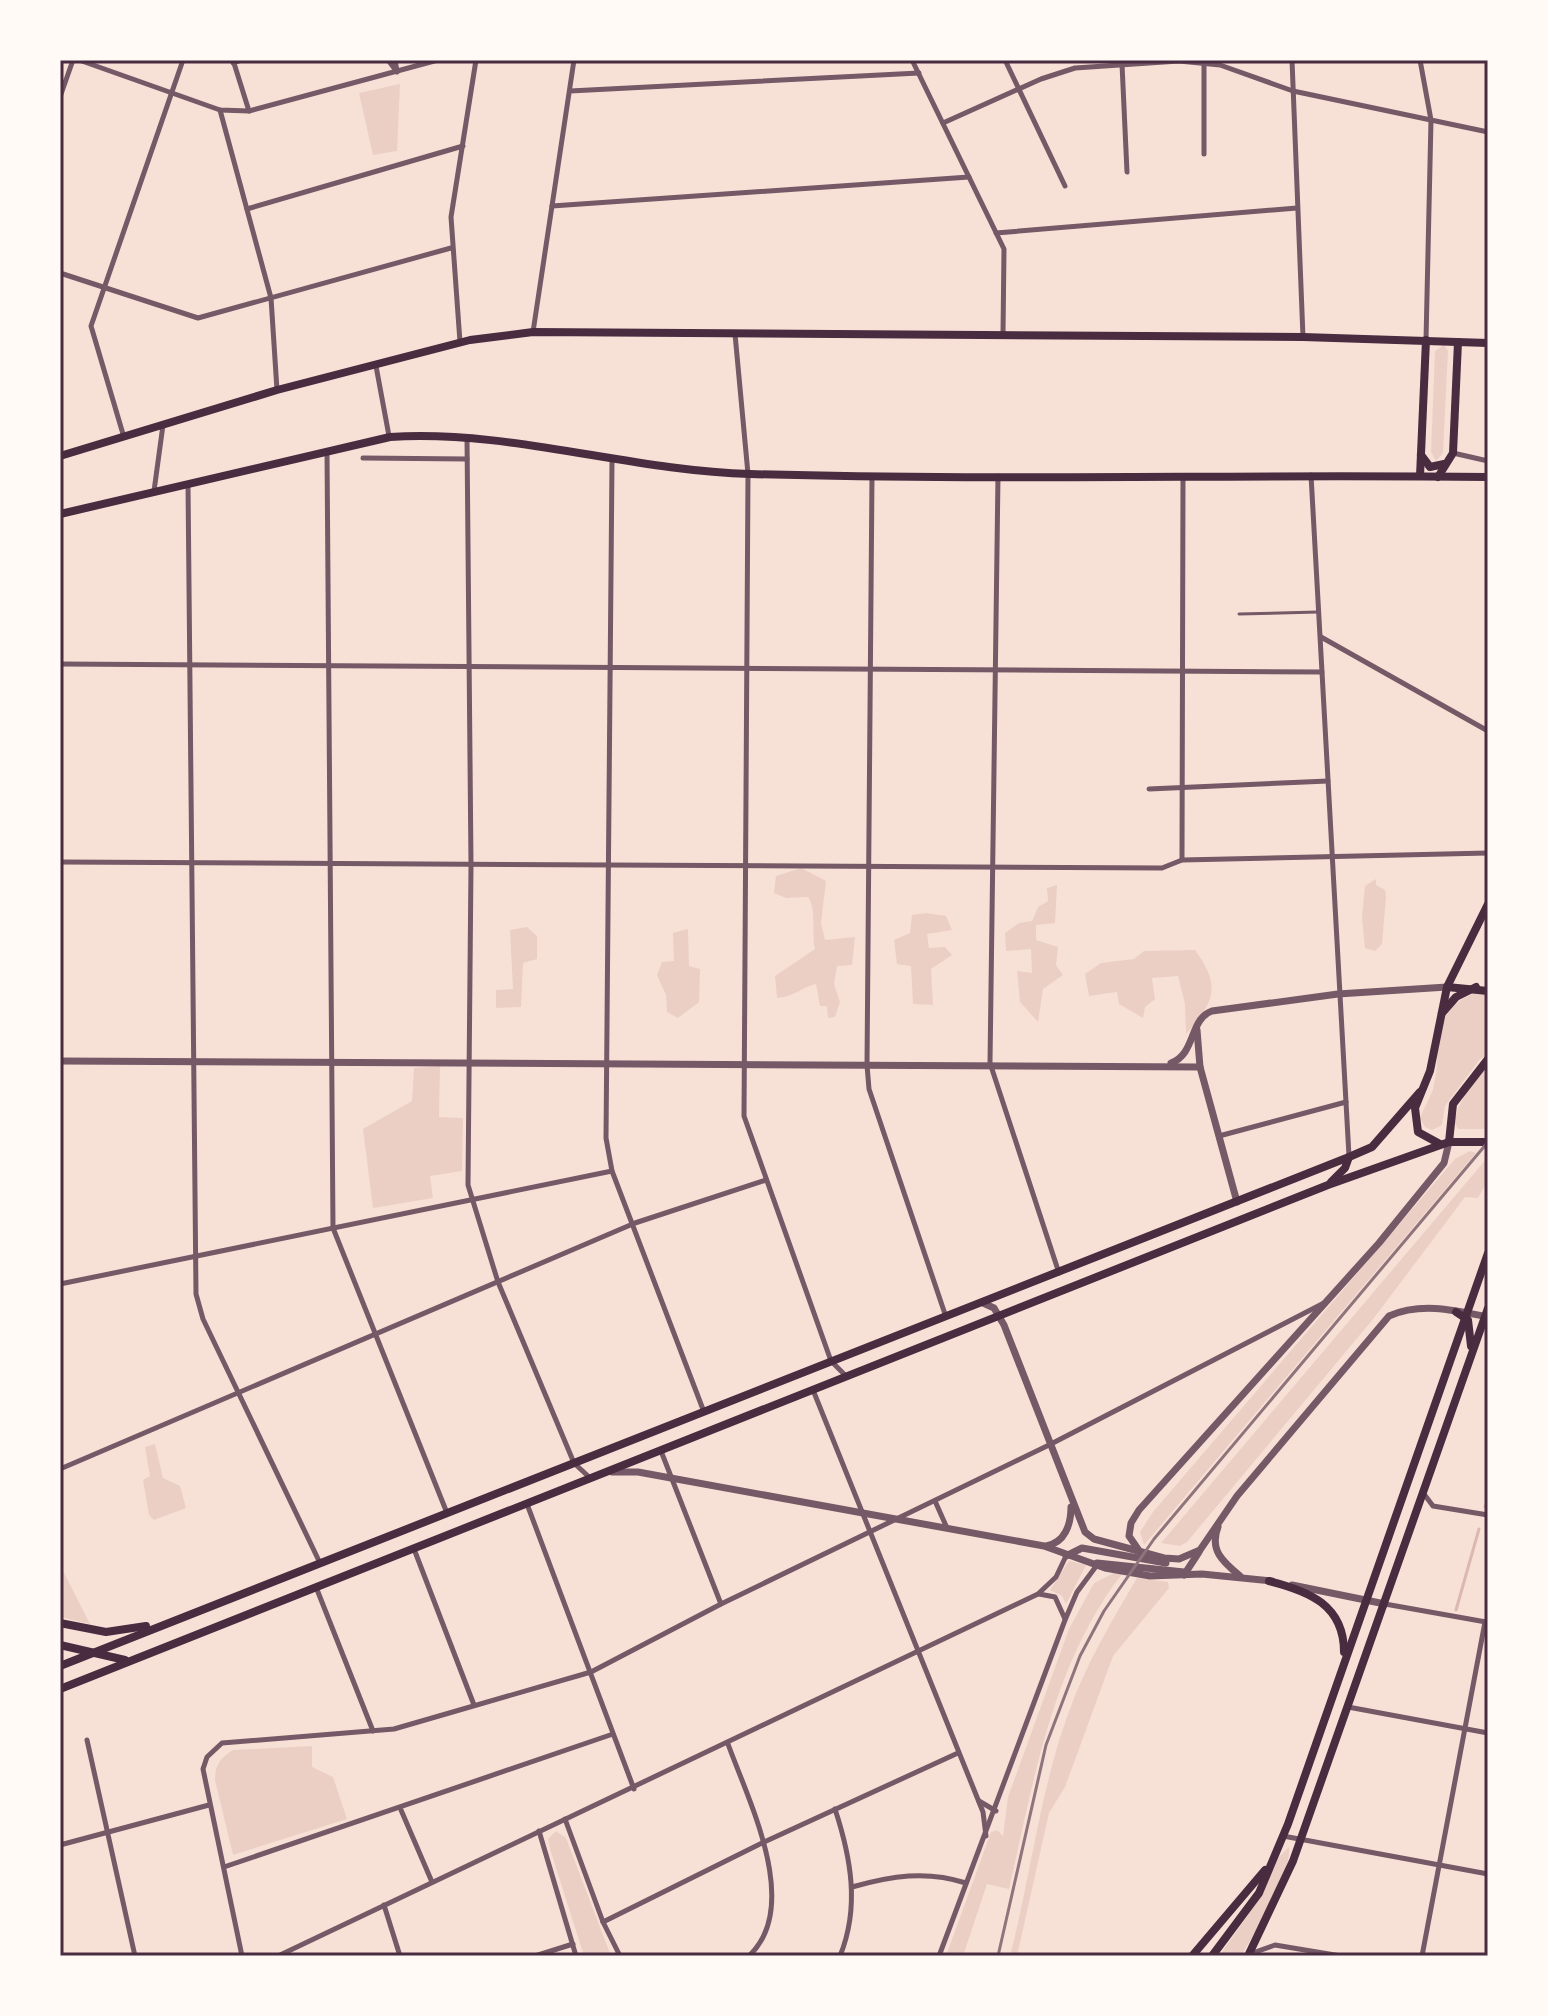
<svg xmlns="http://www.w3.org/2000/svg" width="1548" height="2016" font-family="'Open Sans',sans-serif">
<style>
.green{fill:#ebcfc5}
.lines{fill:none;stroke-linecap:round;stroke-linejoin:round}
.stream{stroke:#dcb8b0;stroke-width:3}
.service{stroke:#755966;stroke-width:3}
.minor{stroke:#755966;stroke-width:5}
.tertiary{stroke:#755966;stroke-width:7}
.secondary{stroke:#4a2c40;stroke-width:8}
.primary{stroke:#4a2c40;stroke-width:8}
.rail{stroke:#8f747c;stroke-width:3}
.neatline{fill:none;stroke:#4a2c40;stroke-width:3}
</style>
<rect width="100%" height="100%" fill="#f7e1d7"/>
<g class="green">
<path d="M400,84L397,151L373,155L359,93Z"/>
<path d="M1444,345L1448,351L1443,453L1436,461L1431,452L1435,351Z"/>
<path d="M801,868L826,881L821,923L825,940L855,937L852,965L837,966L834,984L840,1002L835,1017L828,1018L827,1006H820L816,984C800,988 794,997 777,998L775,976L815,949C811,933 817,909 808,897L786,898L774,893L776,876Z"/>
<path d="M1376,879V885L1385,890L1386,897L1382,944L1375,951L1365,948L1362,917L1365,886Z"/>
<path d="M1057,885L1055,923L1036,925V940L1058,947L1056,965L1063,975L1043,989L1038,1022L1020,1002L1017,971L1032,973L1031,949L1006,951L1005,933L1019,923L1032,921L1038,907L1048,901L1047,888Z"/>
<path d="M926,913L946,916L952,930L927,934L929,948L945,947L952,955L931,969L933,1005L913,1004L911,966L897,964L894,940L910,933L912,915Z"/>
<path d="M527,927L537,936V959L523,963L521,1007L496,1008V990L513,989L510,930Z"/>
<path d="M688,929L689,966L700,969L699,1002L678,1018L667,1012L666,995L657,975L662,962L674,961L673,933Z"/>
<path d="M1195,950C1222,987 1214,1002 1186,1034L1185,1004L1178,976L1152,978L1155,999L1145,1007L1143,1018L1119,1004L1117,992L1089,996L1085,974L1101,963L1134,959L1144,951Z"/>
<path d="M1475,993L1488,994V1055L1480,1059L1445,1106L1442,1125L1432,1130L1425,1127L1420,1118C1424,1108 1430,1098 1433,1089C1444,1049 1426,1013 1475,993Z"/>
<path d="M1488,1064V1129H1458L1454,1122C1460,1098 1473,1082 1488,1064Z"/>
<path d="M440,1066L439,1117L463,1118L462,1171L430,1176L433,1198L373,1208L363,1129L412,1101L414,1068Z"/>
<path d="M1470,1151L1476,1153L1144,1545L1140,1532L1153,1512L1455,1159Z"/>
<path d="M1488,1157V1180L1478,1198L1465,1197L1374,1318L1187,1542L1180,1546L1161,1543Z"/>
<path d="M155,1444L163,1478L180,1486L186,1508L154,1520L149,1515L143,1480L150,1476L145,1447Z"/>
<path d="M1069,1561L1086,1565L1066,1604L1062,1596L1050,1590Z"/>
<path d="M60,1565L90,1624L60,1617Z"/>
<path d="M1114,1573L1122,1574C1052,1665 1034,1780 1009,1889L987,1884L963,1956H946L991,1832L997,1830L1003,1836L1008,1797L1069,1629L1094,1583Z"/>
<path d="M1137,1578L1168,1582L1169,1588L1113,1656L1065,1787L1049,1813L1017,1956H1010C1032,1871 1041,1781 1074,1698C1091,1656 1114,1617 1137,1578Z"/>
<path d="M312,1746V1767L333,1777L347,1819L233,1855L215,1780C215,1765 220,1758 233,1750Z"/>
<path d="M556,1831L566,1838L611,1956H584L550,1849L548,1839Z"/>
<path d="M1289,1847C1293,1870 1254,1935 1241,1956H1219L1261,1897L1279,1857Z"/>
</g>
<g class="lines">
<g class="stream">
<path d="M1485,1507L1488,1499"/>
<path d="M1456,1610L1479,1529"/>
</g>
<path class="service" d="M1239,614L1318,612"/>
<g class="minor">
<path d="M79,60L220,110L249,111L438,60"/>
<path d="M233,60L249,111"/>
<path d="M388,60L397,72"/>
<path d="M395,60L397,71"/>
<path d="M912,60L1004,249L1003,335"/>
<path d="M1005,60L1065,186"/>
<path d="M1292,60L1303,337"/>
<path d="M1420,60L1431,120L1426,340"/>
<path d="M1204,62V154"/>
<path d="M233,63L242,60"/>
<path d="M1122,64L1127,172"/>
<path d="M570,91L919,73"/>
<path d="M60,97L73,60"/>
<path d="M220,110L271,298L277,390"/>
<path d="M943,123L1041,79L1075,68L1179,61L1220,65L1293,91L1488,132"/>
<path d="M552,206L969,177"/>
<path d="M247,209L463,146"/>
<path d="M996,233L1297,208"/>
<path d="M60,273L198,318L451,248"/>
<path d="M533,332L574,60"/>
<path d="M735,334L748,474L744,1116L831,1361L846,1376"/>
<path d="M460,342L451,217L476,60"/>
<path d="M376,366L389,436"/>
<path d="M123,434L91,326L183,60"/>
<path d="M467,438L471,865L468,1185L498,1282L574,1463L589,1477"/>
<path d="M327,452L333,1228L447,1513"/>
<path d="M1453,453L1488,461"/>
<path d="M363,458L467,459"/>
<path d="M612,461L606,1138L612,1171L704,1412"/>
<path d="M1311,475L1349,1156"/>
<path d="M872,476L867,1065L869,1089L946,1317"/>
<path d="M998,476L990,1063L1059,1273"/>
<path d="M188,484L196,1294L203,1319L320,1563"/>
<path d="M154,491L163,425"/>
<path d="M1321,637L1488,731"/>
<path d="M60,664L1322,672"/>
<path d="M1149,789L1328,781"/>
<path d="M1182,860L1183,477"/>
<path d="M60,862L1162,868L1182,860L1488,853"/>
<path d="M1219,1136L1346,1102"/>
<path d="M60,1284L612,1171"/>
<path d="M813,1390L983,1812L986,1836"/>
<path d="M661,1451L721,1604"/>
<path d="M60,1469L635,1223L766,1180"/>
<path d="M1424,1494L1433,1506L1488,1515"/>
<path d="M935,1501L947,1528"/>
<path d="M527,1504L634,1789"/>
<path d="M414,1549L474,1705"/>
<path d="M316,1587L373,1731"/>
<path d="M1039,1594L1055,1597L1065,1619"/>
<path d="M1385,1604L1486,1622"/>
<path d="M1348,1707L1488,1733"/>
<path d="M87,1740L135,1956"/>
<path d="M728,1744C749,1802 802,1906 749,1956"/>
<path d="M979,1801L996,1811"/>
<path d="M835,1809C851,1858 860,1907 840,1956"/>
<path d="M401,1810L432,1882"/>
<path d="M565,1819L603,1922L620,1956"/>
<path d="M539,1831L576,1956"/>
<path d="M1283,1836L1488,1874"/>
<path d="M60,1845L209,1805"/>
<path d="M224,1867L613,1734"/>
<path d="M852,1887C891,1876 926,1870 966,1883"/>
<path d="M384,1905L400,1956"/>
<path d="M603,1922L762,1843L958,1753"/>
<path d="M1250,1954L1275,1945L1341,1956"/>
<path d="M242,1956L203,1769L207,1757L222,1743L394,1729L591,1672L721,1604L1049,1445L1324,1303"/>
<path d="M278,1956L1038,1594L1056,1577L1066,1556"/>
<path d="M535,1956L573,1944"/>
<path d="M939,1956L1065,1620L1077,1592L1097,1565"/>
<path d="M1422,1956L1485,1622"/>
</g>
<g class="tertiary">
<path d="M1197,1030L1200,1067L1237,1202"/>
<path d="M60,1061L1200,1067"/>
<path d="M1171,1063C1196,1054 1189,1019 1212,1011L1338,994L1447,987"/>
<path d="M983,1303L994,1308L1004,1325L1085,1532L1094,1539L1164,1558L1179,1559L1200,1550L1237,1496L1389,1316C1421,1302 1454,1310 1488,1317"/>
<path d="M612,1472H638L1044,1546L1105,1568L1150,1576L1202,1574L1272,1581"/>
<path d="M1218,1527C1209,1550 1223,1562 1240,1576"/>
<path d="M1046,1546C1065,1543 1071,1524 1071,1507"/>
<path d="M1140,1552L1129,1536L1131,1523L1139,1510L1379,1243L1444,1163L1449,1142"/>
<path d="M1066,1556L1082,1548L1166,1563"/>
<path d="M1097,1563L1184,1572"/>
<path d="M1184,1575L1199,1552"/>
<path d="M1292,1585L1385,1604"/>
</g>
<g class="secondary">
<path d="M1447,987L1488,991"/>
<path d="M1442,1013L1456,997L1476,987"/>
<path d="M1449,1142L1453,1104L1488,1059"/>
<path d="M1440,1144L1418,1132L1415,1108L1430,1071L1447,987L1488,904"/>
<path d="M1331,1182L1345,1168L1349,1157"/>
<path d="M60,1623L106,1632L146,1626"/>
<path d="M60,1645L125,1660"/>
<path d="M60,1666L1349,1157L1372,1147L1420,1092"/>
<path d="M60,1689L1328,1185L1449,1142H1488"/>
</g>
<g class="primary">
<path d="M1421,455L1430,467L1444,464"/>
<path d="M60,456L277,390L470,340L533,332L1303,337L1488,343"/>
<path d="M1420,476L1426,340"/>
<path d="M1438,477L1453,453L1458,342"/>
<path d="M60,514L390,437C509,429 630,471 750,474C996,481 1242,474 1488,477"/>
<path d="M1456,1312L1468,1320L1471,1346"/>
<path d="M1269,1581C1309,1591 1344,1605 1344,1652"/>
<path d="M1192,1956L1265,1870"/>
<path d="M1212,1956L1259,1893L1288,1824L1488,1253"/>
<path d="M1248,1956L1293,1861L1488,1308"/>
</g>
<path class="rail" d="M998,1956L1046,1745L1080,1656L1104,1611L1154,1539L1488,1142"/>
</g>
<rect width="1548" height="2016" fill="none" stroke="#fffaf5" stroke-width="124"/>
<rect x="62" y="62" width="1424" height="1892" class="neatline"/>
</svg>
